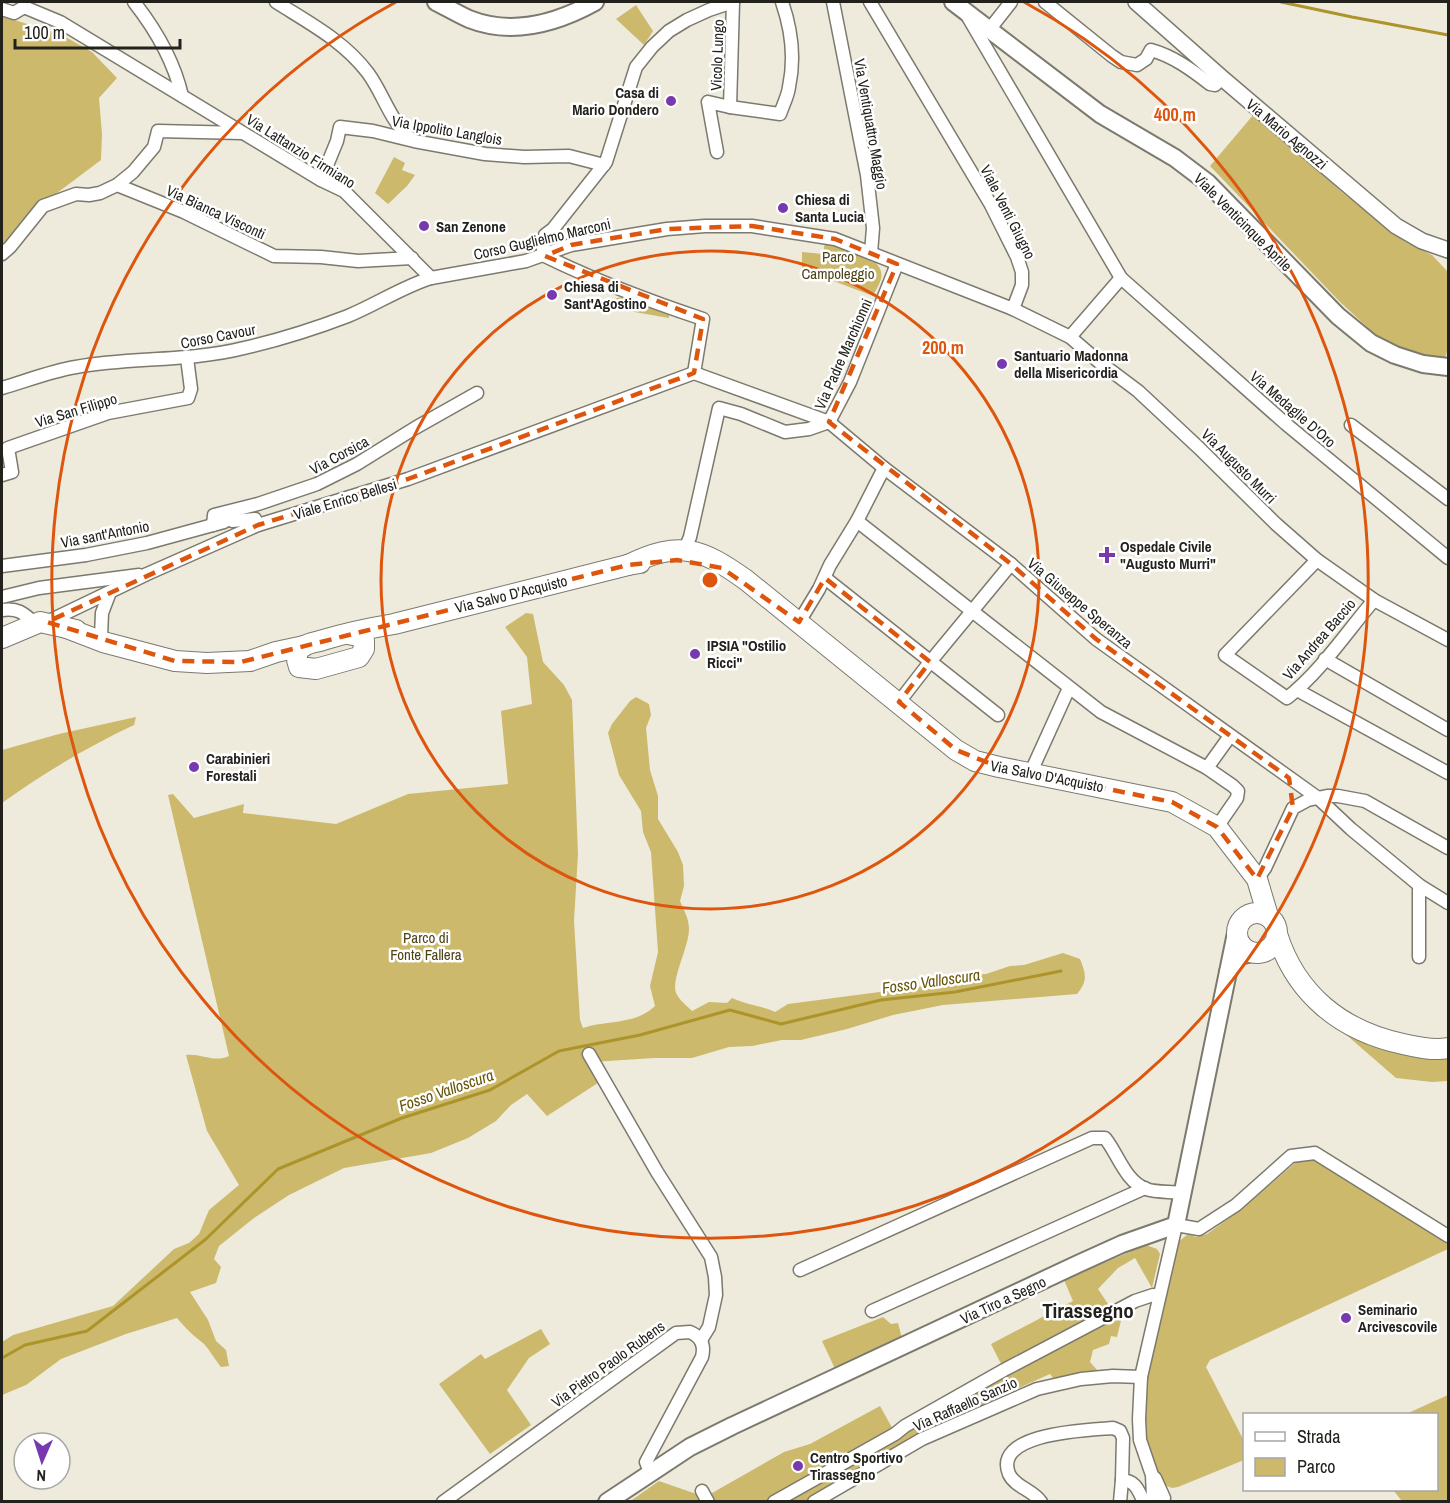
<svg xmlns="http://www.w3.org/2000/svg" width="1450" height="1503" font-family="'Archivo Narrow',sans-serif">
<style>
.green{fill:#ccb96c}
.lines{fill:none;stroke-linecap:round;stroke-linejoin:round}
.stream{stroke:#ac942b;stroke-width:3}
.minor-casing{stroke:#7c796d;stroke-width:15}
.tertiary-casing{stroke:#7c796d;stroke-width:18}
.secondary-casing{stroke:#7c796d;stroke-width:20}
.primary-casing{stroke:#7c796d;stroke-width:22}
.minor{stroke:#fff;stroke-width:12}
.tertiary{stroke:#fff;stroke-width:15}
.secondary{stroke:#fff;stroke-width:16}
.primary{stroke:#fff;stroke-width:20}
.marked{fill:none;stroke:#de560d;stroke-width:4.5;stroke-dasharray:12 8;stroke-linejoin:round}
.ring{fill:none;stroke:#de560d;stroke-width:3}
.poi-dot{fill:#7939ae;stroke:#fff;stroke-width:2}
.labels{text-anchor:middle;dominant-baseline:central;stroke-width:5;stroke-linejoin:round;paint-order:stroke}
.street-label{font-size:15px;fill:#22211c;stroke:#fff}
.poi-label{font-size:15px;font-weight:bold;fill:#22211c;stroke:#fff;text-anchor:start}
.park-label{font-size:15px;fill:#4d4319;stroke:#fff}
.water-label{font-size:16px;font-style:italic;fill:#675606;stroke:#fff}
.district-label{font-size:21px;font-weight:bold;fill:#22211c;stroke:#fff}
.centre{fill:#de560d;stroke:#fff;stroke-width:3}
.ring-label{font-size:18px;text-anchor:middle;font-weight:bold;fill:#de560d;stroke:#fff;stroke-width:5;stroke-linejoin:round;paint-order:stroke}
</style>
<rect width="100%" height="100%" fill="#eeebdd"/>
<g class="green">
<path d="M636,5L653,31L644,45L616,19Z"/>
<path d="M2,16L62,35L92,52L117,78L99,98L102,134L101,160L37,208L2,248Z"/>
<path d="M1254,114L1343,193L1406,242L1432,255L1448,272V347L1445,360L1420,356L1395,347L1377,336L1340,302L1210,166Z"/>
<path d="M394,157L405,163L402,170L415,175L407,186L388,204L375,193Z"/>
<path d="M825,242L876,263C887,275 879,283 873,296L802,269V252L823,254Z"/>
<path d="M621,297L669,315V318L611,308L614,299Z"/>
<path d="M526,613L533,614L543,662L564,685L572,700L578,854L574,921L580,1020L583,1028C606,1020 636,1025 655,1006L650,986L658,952L651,852L643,832L641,811L619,775L608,733L612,724L630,701L636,697L649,704L651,715L646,728L650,770L658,796V819L678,852L683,865L684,886L680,901C684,910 689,919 689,929C689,947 671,979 676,993C679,1000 687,1006 692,1011L709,1002L727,1003L732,998C747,1005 760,1005 775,1012L788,1004L933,985L953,976L986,974L1010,966L1024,965L1063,953L1080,959C1086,974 1088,981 1077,994L943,1005L893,1015L847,1029L801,1040H782L752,1046L729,1047L692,1058H654L593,1062L604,1079L547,1116L527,1094L511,1105L496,1121L468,1138L431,1153L344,1168L289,1195L254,1218L219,1246L214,1259L221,1267L216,1283L190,1292L208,1320L216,1341L226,1350L229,1366L221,1367C216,1361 209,1349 204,1344C194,1336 186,1329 177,1318L126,1334L61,1359L26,1385L2,1395V1342L13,1335L113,1306L174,1249L189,1243L199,1234L209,1210L239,1185L207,1131L186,1055C201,1053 214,1063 229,1056L168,795L173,794L194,818L244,804L243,813L336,824L408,794L508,784L501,711L532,704L527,657L505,627Z"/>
<path d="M136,717L134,725C87,747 44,773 2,803V750L59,734Z"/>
<path d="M1343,1032L1359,1039L1448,1056V1081L1432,1082L1396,1078Z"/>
<path d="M1315,1153L1448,1236V1249L1210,1360L1206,1367L1244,1441V1460L1178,1487L1172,1488L1162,1484L1145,1441L1144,1419L1147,1378L1177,1243L1188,1234L1196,1237L1207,1234L1242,1209L1295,1163Z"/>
<path d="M1146,1245L1157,1249L1160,1254L1152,1288L1135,1258L1118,1268L1098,1289L1112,1310L1005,1365L1000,1362L991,1344L1073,1301L1064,1280Z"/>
<path d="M1123,1312L1117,1337L1111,1336L1109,1344L1093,1350L1090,1362L1098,1371L1053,1378L1050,1374L939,1424L922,1439L814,1501L629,1502L659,1481L705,1497L784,1452L810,1444L880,1406L895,1433L905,1426L1008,1376L1067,1340Z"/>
<path d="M883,1317L891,1324L898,1323L903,1342L837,1373L822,1341Z"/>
<path d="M541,1329L550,1344L529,1358L507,1390L531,1425L490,1454L439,1384L481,1354L485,1359Z"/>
<path d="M1448,1395V1501H1402L1393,1490H1436V1414H1406Z"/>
</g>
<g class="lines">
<g class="stream">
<path d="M1281,2L1352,17L1448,35"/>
<path d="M2,1358L25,1345L87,1331L206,1239L278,1169L402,1118L490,1090L559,1051L640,1035L730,1010L781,1024L881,1000L955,992L1061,971"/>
</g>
<defs>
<g id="minor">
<path d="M134,2C156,30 174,61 182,96"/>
<path d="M276,2C309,23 344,41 368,73C384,95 390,121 411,139"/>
<path d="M833,2L867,175L873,228L871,253"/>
<path d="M1045,2L1112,56L1121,62L1137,65L1146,59L1151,50C1173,56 1192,70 1210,84L1215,85L1222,78"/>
<path d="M24,7L60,22L321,180L344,191L431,278"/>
<path d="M2,9L14,13L24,7"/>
<path d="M968,17L1121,278L1286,424L1448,558"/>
<path d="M989,30L1011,2"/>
<path d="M730,107L733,2"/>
<path d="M717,152L708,102L730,107L780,114C783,105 788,96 789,87C795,59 791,28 782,2"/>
<path d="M321,180L337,141L340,127L373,131L414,141L485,154L524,157L569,156L604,165"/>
<path d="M117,185L184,212L274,256L321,257L358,261L412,258"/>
<path d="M2,254L10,247L43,206L76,194L89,195L100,193L117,185L133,172L154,147L158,131L242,133"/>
<path d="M1013,309L1070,337L1098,361L1138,391L1199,448L1276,524L1317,560L1374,600L1448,640"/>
<path d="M1070,337L1121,278"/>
<path d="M694,373L829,422L884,468L1011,564L1096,639L1318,798L1351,829L1419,885L1448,903"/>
<path d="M694,373L703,319C649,301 596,281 545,256L543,250L545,235L553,229L606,162L636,67L652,47L669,31L687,20L709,10L733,2"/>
<path d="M2,388C26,381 51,371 76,367C132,357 188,362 244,348C279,340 314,329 348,316C375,305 404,286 431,278L526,261L571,245L667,229L705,226H752L835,239L1013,309L1022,285V272L1017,257L991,205L870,2"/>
<path d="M829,422L850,382L897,264"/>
<path d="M1351,425L1448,499"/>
<path d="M2,475L12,472L8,448L108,413L188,398L191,389L187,358"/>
<path d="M232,521L255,519L258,525"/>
<path d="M857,521L1101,712L1207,768L1233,786L1238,791L1237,798L1217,827"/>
<path d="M213,525L214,515L258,504L317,484L357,464L415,428L477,393"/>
<path d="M684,551L690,537L719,408L741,414L785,432L809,429L829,422"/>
<path d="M1317,560L1225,655L1287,698C1321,671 1346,633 1374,600"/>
<path d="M2,566L86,555L147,543L224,522"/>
<path d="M825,578L998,715"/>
<path d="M2,597L39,588L139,575"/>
<path d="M2,610C17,608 23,612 34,623"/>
<path d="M47,622L147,574L258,525L408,479L694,373"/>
<path d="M799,622L819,589L830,565L857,521L884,468"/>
<path d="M101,636L102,613L110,592"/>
<path d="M1325,659L1448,730"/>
<path d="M1297,690L1448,773"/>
<path d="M899,702L930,662L1011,564"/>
<path d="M1207,768L1230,736"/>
<path d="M1030,774L1069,688"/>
<path d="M1257,879L1265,868L1293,808L1308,800L1327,796H1338L1365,801L1448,848"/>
<path d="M1419,885V957"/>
<path d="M589,1054L657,1172L711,1257L715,1277L716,1295L709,1327L701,1340"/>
<path d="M800,1270L1092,1138H1105C1118,1154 1125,1181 1146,1189C1157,1193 1171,1191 1183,1193"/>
<path d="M872,1311L1145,1188"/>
<path d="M1155,1478L1164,1498"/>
<path d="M702,1491L708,1502"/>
<path d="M1153,1497L1152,1475L1140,1440L1139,1419L1141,1377L1176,1225L1199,1229L1236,1205L1291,1156L1315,1153L1448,1236"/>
<path d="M443,1502L676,1333L690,1332C701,1337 705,1345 702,1357L646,1462L650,1472"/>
<path d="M774,1502L895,1434L905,1426L1004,1370L1135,1301L1153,1295L1159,1296"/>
<path d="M814,1502L922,1439L1037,1389L1081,1379L1113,1376L1141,1377"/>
<path d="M1041,1502C1033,1490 1015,1487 1009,1474C992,1432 1091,1430 1113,1428L1120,1431L1123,1438L1122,1480C1136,1481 1138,1490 1144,1502"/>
<path d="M1120,1502L1122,1480"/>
</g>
<path id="tertiary" d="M1136,2L1222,78L1396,226L1422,241L1448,250"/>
<g id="secondary">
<path d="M436,2C446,7 458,14 469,19C512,36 557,23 595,2"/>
<path d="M953,2L1100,114L1175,158L1208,183L1338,316L1371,343L1395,355L1423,364L1448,367"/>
<path d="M1228,972L1239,956L1252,953"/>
<path d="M607,1502L690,1447L732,1426L1080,1263L1122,1244L1176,1225L1236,933"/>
</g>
<g id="primary">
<path d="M628,565C680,540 701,548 746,580L956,750L975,761L999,767L1172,802L1217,827L1257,879L1268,916"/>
<path d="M64,627L103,642L175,661L207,663L250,661L276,652L304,646"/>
<path d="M348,634L358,636L364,641V649L359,657L316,669L299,667C296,659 295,651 304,646C309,643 317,642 323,640C346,633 370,628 394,624L628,565L640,563"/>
<path d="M2,638L40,622L76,630"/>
<circle cx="1257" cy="933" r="20"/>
<path d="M1277,934C1296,995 1342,1031 1403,1044C1416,1047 1434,1051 1448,1048"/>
</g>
</defs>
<use href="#minor" class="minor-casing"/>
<use href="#tertiary" class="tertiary-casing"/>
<use href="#secondary" class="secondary-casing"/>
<use href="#primary" class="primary-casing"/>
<use href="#minor" class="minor"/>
<use href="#tertiary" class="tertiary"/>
<use href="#secondary" class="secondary"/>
<use href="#primary" class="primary"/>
</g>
<path class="marked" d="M752,226L835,239L897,264L829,422L1011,564L1096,639L1289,778L1293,808L1257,879L1217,827L1172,802L999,767L956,750L899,702L930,662L825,578L799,622L722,568L677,560L628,565L241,662L175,661L47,622L258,525L408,479L694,373L703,319L545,256L571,245L667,229Z"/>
<g class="ring">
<circle cx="710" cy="580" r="329"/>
<path d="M1024 2A658 658 0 1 1 396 2"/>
</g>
<g class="poi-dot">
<circle cx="671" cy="101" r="6"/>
<circle cx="783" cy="208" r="6"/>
<circle cx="424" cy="226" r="6"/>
<circle cx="552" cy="295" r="6"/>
<circle cx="1002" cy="364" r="6"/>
<path d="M1104 546h6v6h6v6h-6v6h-6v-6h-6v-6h6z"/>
<circle cx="695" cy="654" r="6"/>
<circle cx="194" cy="767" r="6"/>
<circle cx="1346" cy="1318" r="6"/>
<circle cx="798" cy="1466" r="6"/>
</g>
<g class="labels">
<g class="street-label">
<text transform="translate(717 55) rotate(-88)">Vicolo Lungo</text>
<text transform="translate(871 124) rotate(80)">Via Ventiquattro Maggio</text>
<text transform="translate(447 130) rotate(10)">Via Ippolito Langlois</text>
<text transform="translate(1287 134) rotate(40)">Via Mario Agnozzi</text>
<text transform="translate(301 151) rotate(32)">Via Lattanzio Firmiano</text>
<text transform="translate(216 212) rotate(25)">Via Bianca Visconti</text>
<text transform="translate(1008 212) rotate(63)">Viale Venti Giugno</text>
<text transform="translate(1243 222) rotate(45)">Viale Venticinque Aprile</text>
<text transform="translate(542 239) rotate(-13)">Corso Guglielmo Marconi</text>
<text transform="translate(218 336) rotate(-11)">Corso Cavour</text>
<text transform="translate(843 354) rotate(-66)">Via Padre Marchionni</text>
<text transform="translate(1293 409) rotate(41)">Via Medaglie D'Oro</text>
<text transform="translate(76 410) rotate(-17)">Via San Filippo</text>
<text transform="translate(339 455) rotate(-28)">Via Corsica</text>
<text transform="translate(1239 466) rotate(45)">Via Augusto Murri</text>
<text transform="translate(345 499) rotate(-17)">Viale Enrico Bellesi</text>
<text transform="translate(105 534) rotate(-11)">Via sant'Antonio</text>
<text transform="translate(511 594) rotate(-14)">Via Salvo D'Acquisto</text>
<text transform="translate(1080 603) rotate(40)">Via Giuseppe Speranza</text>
<text transform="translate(1319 639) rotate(-49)">Via Andrea Baccio</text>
<text transform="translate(1047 776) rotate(11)">Via Salvo D'Acquisto</text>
<text transform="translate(1003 1300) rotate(-25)">Via Tiro a Segno</text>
<text transform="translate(608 1364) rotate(-36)">Via Pietro Paolo Rubens</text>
<text transform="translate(965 1404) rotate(-24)">Via Raffaello Sanzio</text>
</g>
<g class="poi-label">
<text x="659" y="92" text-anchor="end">Casa di<tspan x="659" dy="17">Mario Dondero</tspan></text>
<text x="795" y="199">Chiesa di<tspan x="795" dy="17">Santa Lucia</tspan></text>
<text x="436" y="226">San Zenone</text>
<text x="564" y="286">Chiesa di<tspan x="564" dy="17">Sant'Agostino</tspan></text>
<text x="1014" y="355">Santuario Madonna<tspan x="1014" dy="17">della Misericordia</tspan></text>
<text x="1120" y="546">Ospedale Civile<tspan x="1120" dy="17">"Augusto Murri"</tspan></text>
<text x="707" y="645">IPSIA "Ostilio<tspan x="707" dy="17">Ricci"</tspan></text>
<text x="206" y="758">Carabinieri<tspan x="206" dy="17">Forestali</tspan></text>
<text x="1358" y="1309">Seminario<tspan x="1358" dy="17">Arcivescovile</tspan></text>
<text x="810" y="1457">Centro Sportivo<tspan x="810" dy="17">Tirassegno</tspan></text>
</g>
<g class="park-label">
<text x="838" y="256">Parco<tspan x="838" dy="17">Campoleggio</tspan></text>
<text x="426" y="937">Parco di<tspan x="426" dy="17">Fonte Fallera</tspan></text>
</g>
<g class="water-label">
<text transform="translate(931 981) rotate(-8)">Fosso Valloscura</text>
<text transform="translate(446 1090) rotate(-19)">Fosso Valloscura</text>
</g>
<g class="district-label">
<text x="1088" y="1310">Tirassegno</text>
</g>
</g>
<circle cx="710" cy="580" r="9" class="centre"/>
<g class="ring-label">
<text x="1175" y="121">400 m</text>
<text x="943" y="354">200 m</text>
</g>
<rect width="1450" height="1503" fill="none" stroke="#22211c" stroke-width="6"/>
<rect x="1243" y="1413" width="195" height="78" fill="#ffffff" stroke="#a7a6a4" stroke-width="1.5"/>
<rect x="1255" y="1432" width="30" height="9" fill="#ffffff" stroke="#a7a6a4" stroke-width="1.5"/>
<text x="1297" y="1443" font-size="18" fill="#22211c">Strada</text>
<rect x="1255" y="1458" width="30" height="18" fill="#ccb96c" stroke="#a7a6a4" stroke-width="1.5"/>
<text x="1297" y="1473" font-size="18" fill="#22211c">Parco</text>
<g transform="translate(42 1461) rotate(183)"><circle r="28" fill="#ffffff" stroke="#a7a6a4" stroke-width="1.5"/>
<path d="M0-4.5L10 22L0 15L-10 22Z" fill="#7939ae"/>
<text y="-9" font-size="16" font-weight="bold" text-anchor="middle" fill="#22211c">N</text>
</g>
<path d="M15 39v9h165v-9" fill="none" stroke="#22211c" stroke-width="3"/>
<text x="24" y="39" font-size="18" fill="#22211c" stroke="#ffffff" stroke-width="4.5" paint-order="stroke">100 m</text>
</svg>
